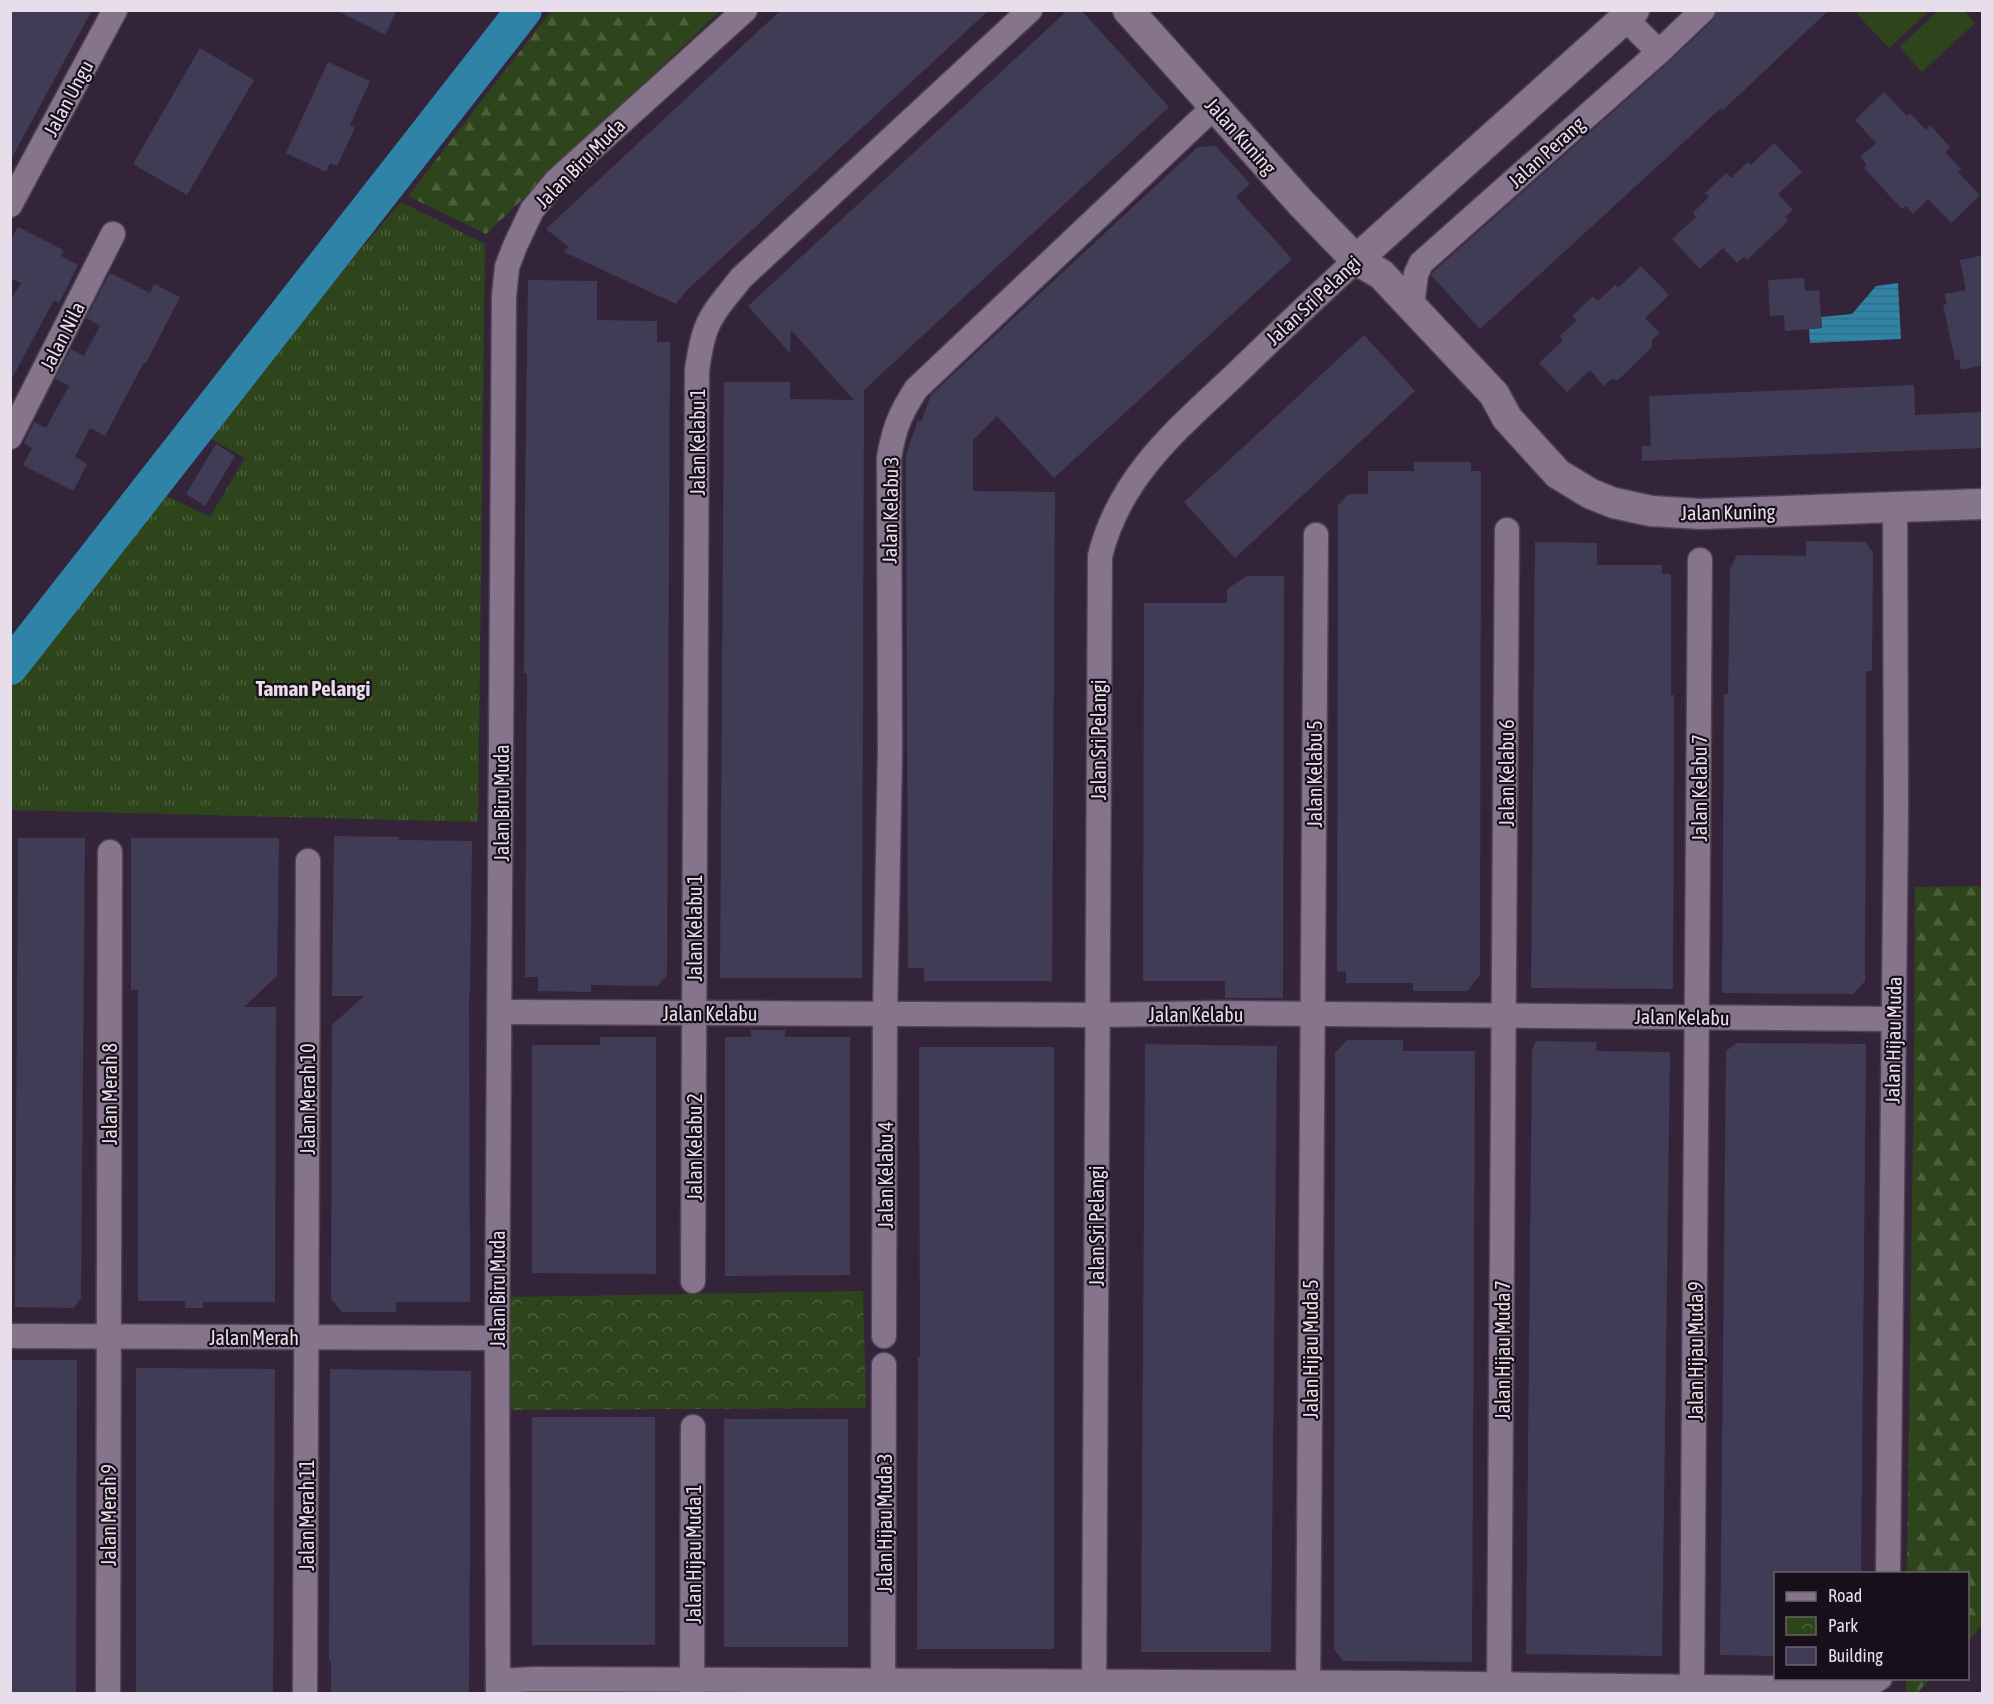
<svg xmlns="http://www.w3.org/2000/svg" width="1993" height="1704" font-family="'Asap Condensed',sans-serif">
<style>
.grass{fill:url(#grass-tufts)}
.forest{fill:url(#forest-firs)}
.park{fill:url(#park-crowns)}
.pitch{fill:#2e441a}
.water{fill:url(#water-rules)}
.lines{fill:none;stroke-linecap:round;stroke-linejoin:round}
.river{stroke:#2f83a6;stroke-width:36}
.building{fill:#413c56}
.minor-casing{stroke:#504255;stroke-width:27}
.tertiary-casing{stroke:#504255;stroke-width:33}
.minor{stroke:#86738c;stroke-width:24}
.tertiary{stroke:#86738c;stroke-width:30}
.labels{text-anchor:middle;dominant-baseline:central;stroke-width:4.5;stroke-linejoin:round;paint-order:stroke}
.street-label{font-size:20px;fill:#e7ddeb;stroke:#17101a}
.neighbourhood-label{font-size:21px;font-weight:bold;fill:#e7ddeb;stroke:#17101a}
</style>
<defs>
<pattern id="grass-tufts" width="24" height="20" patternUnits="userSpaceOnUse" patternTransform="scale(1.5)"><rect width="24" height="20" fill="#2e441a"/><path d="M3 7l-1-3M5 7V3M7 7l1-3M15 17l-1-3M17 17v-4M19 17l1-3" fill="none" stroke="#4c5f3b"/></pattern>
<pattern id="forest-firs" width="22" height="20" patternUnits="userSpaceOnUse" patternTransform="scale(1.5)"><rect width="22" height="20" fill="#2e441a"/><path d="M5 1l3.5 6h-7zM16 11l3.5 6h-7z" fill="#4c5f3b"/></pattern>
<pattern id="park-crowns" width="20" height="18" patternUnits="userSpaceOnUse" patternTransform="scale(1.5)"><rect width="20" height="18" fill="#2e441a"/><path d="M2 6a3 3 0 1 1 6 0M12 15a3 3 0 1 1 6 0" fill="none" stroke="#4c5f3b"/></pattern>
<pattern id="water-rules" width="6" height="5" patternUnits="userSpaceOnUse" patternTransform="scale(1.5)"><rect width="6" height="5" fill="#2f83a6"/><path d="M0 2.5h6" fill="none" stroke="#376c84"/></pattern>
</defs>
<rect width="100%" height="100%" fill="#342439"/>
<path class="grass" d="M401,202L485,244L478,822L11,810V687L163,494L210,517L245,458L203,434Z"/>
<g class="forest">
<path d="M551,11H720L486,234L408,196Z"/>
<path d="M1982,886V1625L1968,1641V1574L1907,1573L1914,1066L1915,887Z"/>
<path d="M1906,1679V1678L1930,1679L1916,1694L1906,1693Z"/>
</g>
<path class="park" d="M863,1291L866,1408L510,1410L509,1297Z"/>
<g class="pitch">
<path d="M1861,10H1929V11L1889,48L1857,14Z"/>
<path d="M1938,11H1964L1975,23L1922,72L1899,47Z"/>
</g>
<path class="water" d="M1898,283L1901,339L1810,343L1809,329L1822,328L1821,317L1852,314L1876,286Z"/>
<g class="lines">
<path class="river" d="M10,667L524,10"/>
</g>
<g class="building">
<path d="M10,10H92L10,161Z"/>
<path d="M336,10H397L385,35Z"/>
<path d="M781,10H989L686,291L676,304L564,252L569,247L546,229Z"/>
<path d="M1068,10H1081L1169,107L864,390L862,978H720L724,382H790V399L854,400L791,330L790,353L748,306Z"/>
<path d="M1717,10H1829L1723,110L1721,108L1480,329L1431,275L1432,273L1669,62L1713,20Z"/>
<path d="M200,48L254,80L187,195L133,164Z"/>
<path d="M328,62L370,81L350,125L355,128L337,166L330,163L326,172L286,153Z"/>
<path d="M1884,92L1907,116L1910,113L1926,130L1930,125L1950,147L1945,152L1961,169L1958,172L1980,195L1951,223L1928,199L1913,214L1906,206L1902,209L1864,168L1867,165L1860,157L1876,143L1855,120Z"/>
<path d="M1774,143L1802,172L1778,194L1793,210L1785,217L1788,221L1747,260L1744,257L1737,263L1723,248L1700,269L1672,239L1696,217L1693,213L1709,197L1705,193L1726,173L1731,178L1748,162L1751,165Z"/>
<path d="M1216,146L1250,184L1236,197L1292,259L1054,478L997,416L973,440V491L1055,492L1052,981H924V968H908L906,455L918,420L921,422L931,395L1178,165L1198,147Z"/>
<path d="M18,227L63,250L61,256L78,265L59,303L54,300L10,382V301L21,283L10,278V241Z"/>
<path d="M1983,255V365L1961,370L1959,359L1955,360L1943,305L1947,304L1945,294L1966,290L1960,260Z"/>
<path d="M1641,266L1669,295L1645,318L1660,333L1652,340V347L1618,380L1611,379L1604,386L1590,370L1567,392L1539,363L1563,340L1560,336L1577,320L1572,316L1593,296L1598,301L1615,285L1618,288Z"/>
<path d="M110,273L150,293L154,284L180,297L146,363L144,362L105,436L90,428L75,457L87,464L73,491L23,465L32,448L24,443L34,422L46,428L69,386L55,379L71,349L84,356L100,326L86,318Z"/>
<path d="M1804,278L1805,291L1819,290L1822,328L1785,331L1784,315L1770,316L1768,280Z"/>
<path d="M528,280L597,281V320L657,321V342H670L667,975L658,986L591,985V992L538,991V977H525L527,673H524L525,500Z"/>
<path d="M1364,335L1415,391L1235,558L1184,502Z"/>
<path d="M1914,385L1915,415L1983,412V448L1642,461V446H1651L1649,396Z"/>
<path d="M216,444L235,456L205,506L186,494Z"/>
<path d="M1414,462H1471V471H1481L1480,975L1467,991H1413V983H1346V971L1337,972L1338,506L1348,494H1368V471H1414Z"/>
<path d="M1806,541L1865,542L1873,552L1872,671H1866L1865,981L1853,994L1722,993L1724,694H1728L1730,569L1737,555L1806,556Z"/>
<path d="M1535,542L1597,543V565H1662V574H1671V695H1674L1673,989L1531,988Z"/>
<path d="M1247,576H1284L1283,998H1225V981H1143L1144,603H1227V589Z"/>
<path d="M334,836L399,837V840L472,841L470,994H469L470,1302H396V1312H342L331,1299L332,1025L364,996H332Z"/>
<path d="M18,838H85L81,1298L74,1308L15,1307Z"/>
<path d="M131,838H279L277,976L244,1007H276L275,1302H203V1308H185V1301H138V990H131Z"/>
<path d="M751,1030H785V1037H850V1275L725,1276V1037H751Z"/>
<path d="M600,1037H656V1274L532,1273V1045H600Z"/>
<path d="M1347,1040H1403V1051H1475L1472,1662L1343,1661L1334,1649L1335,1053Z"/>
<path d="M1536,1041L1597,1042L1596,1051L1670,1052L1662,1656L1526,1654L1532,1050Z"/>
<path d="M1737,1043L1866,1044L1861,1574H1776V1656L1720,1655L1726,1051Z"/>
<path d="M1145,1044L1277,1046L1271,1652H1141Z"/>
<path d="M919,1047H1054V1649H917L918,1357H920Z"/>
<path d="M12,1360H77L76,1694H12Z"/>
<path d="M136,1368L275,1369L273,1694H136Z"/>
<path d="M330,1369L471,1371L469,1694H331V1661H329Z"/>
<rect x="532" y="1417" width="123" height="228"/>
<rect x="724" y="1419" width="124" height="228"/>
</g>
<g class="lines">
<defs>
<g id="minor">
<path d="M1625,18L1659,52"/>
<path d="M10,205L115,10"/>
<path d="M1412,306L1416,274L1421,263L1659,52L1703,10"/>
<path d="M10,437L113,234"/>
<path d="M500,1012L1097,1015L1219,1013L1893,1019"/>
<path d="M693,1281L697,370C699,357 701,342 706,329C713,310 729,294 741,278L1030,10"/>
<path d="M10,1336L497,1338"/>
<path d="M884,1336L885,1014L890,751L889,458C894,428 900,414 916,389L1215,106"/>
<path d="M1888,1574L1896,809L1895,507"/>
<path d="M498,1681L535,1679L1401,1683L1854,1689L1866,1687L1880,1678"/>
<path d="M1692,1685L1700,560"/>
<path d="M108,1694L110,852"/>
<path d="M305,1694L308,861"/>
<path d="M498,1694L497,1344L504,296L507,267L515,246L532,210L556,181L745,10"/>
<path d="M692,1694L693,1427"/>
<path d="M883,1694L884,1365"/>
<path d="M1094,1694L1100,556C1120,475 1179,428 1237,373C1276,335 1316,297 1356,260"/>
<path d="M1308,1694L1316,535"/>
<path d="M1499,1694L1507,530"/>
</g>
<g id="tertiary">
<path d="M1128,10L1301,203L1356,260L1381,274L1494,394L1507,418L1558,474L1591,494L1614,503L1651,511L1701,514L1982,504"/>
<path d="M1356,260L1634,10"/>
</g>
</defs>
<use href="#minor" class="minor-casing"/>
<use href="#tertiary" class="tertiary-casing"/>
<use href="#minor" class="minor"/>
<use href="#tertiary" class="tertiary"/>
</g>
<g class="labels">
<g class="street-label">
<text transform="translate(68 98) rotate(-62)">Jalan Ungu</text>
<text transform="translate(1241 136) rotate(48)">Jalan Kuning</text>
<text transform="translate(1546 152) rotate(-42)">Jalan Perang</text>
<text transform="translate(580 163) rotate(-45)">Jalan Biru Muda</text>
<text transform="translate(1313 300) rotate(-43)">Jalan Sri Pelangi</text>
<text transform="translate(62 336) rotate(-63)">Jalan Nila</text>
<text transform="translate(697 442) rotate(-90)">Jalan Kelabu 1</text>
<text transform="translate(890 510) rotate(-89)">Jalan Kelabu 3</text>
<text transform="translate(1728 512) rotate(-1)">Jalan Kuning</text>
<text transform="translate(1098 740) rotate(-90)">Jalan Sri Pelangi</text>
<text transform="translate(1506 773) rotate(-90)">Jalan Kelabu 6</text>
<text transform="translate(1314 774) rotate(-90)">Jalan Kelabu 5</text>
<text transform="translate(1699 788) rotate(-90)">Jalan Kelabu 7</text>
<text transform="translate(501 803) rotate(-90)">Jalan Biru Muda</text>
<text transform="translate(694 928) rotate(-90)">Jalan Kelabu 1</text>
<text x="710" y="1013">Jalan Kelabu</text>
<text x="1196" y="1014">Jalan Kelabu</text>
<text transform="translate(1682 1017) rotate(1)">Jalan Kelabu</text>
<text transform="translate(1893 1040) rotate(-89)">Jalan Hijau Muda</text>
<text transform="translate(109 1094) rotate(-90)">Jalan Merah 8</text>
<text transform="translate(307 1099) rotate(-90)">Jalan Merah 10</text>
<text transform="translate(694 1147) rotate(-90)">Jalan Kelabu 2</text>
<text transform="translate(885 1175) rotate(-90)">Jalan Kelabu 4</text>
<text transform="translate(1096 1226) rotate(-90)">Jalan Sri Pelangi</text>
<text transform="translate(497 1289) rotate(-90)">Jalan Biru Muda</text>
<text x="254" y="1337">Jalan Merah</text>
<text transform="translate(1310 1349) rotate(-90)">Jalan Hijau Muda 5</text>
<text transform="translate(1502 1350) rotate(-90)">Jalan Hijau Muda 7</text>
<text transform="translate(1695 1351) rotate(-90)">Jalan Hijau Muda 9</text>
<text transform="translate(108 1515) rotate(-90)">Jalan Merah 9</text>
<text transform="translate(306 1515) rotate(-90)">Jalan Merah 11</text>
<text transform="translate(884 1523) rotate(-90)">Jalan Hijau Muda 3</text>
<text transform="translate(693 1554) rotate(-90)">Jalan Hijau Muda 1</text>
</g>
<g class="neighbourhood-label">
<text x="313" y="688">Taman Pelangi</text>
</g>
</g>
<rect width="1993" height="1704" fill="none" stroke="#e7ddeb" stroke-width="24"/>
<rect x="1774" y="1572" width="195" height="108" fill="#17101a" stroke="#6a626e" stroke-width="1.5"/>
<rect x="1786" y="1592" width="30" height="9" fill="#86738c" stroke="#6a626e" stroke-width="1.5"/>
<text x="1828" y="1602" font-size="18" fill="#e7ddeb">Road</text>
<rect x="1786" y="1617" width="30" height="18" fill="url(#park-crowns)" stroke="#6a626e" stroke-width="1.5"/>
<text x="1828" y="1632" font-size="18" fill="#e7ddeb">Park</text>
<rect x="1786" y="1647" width="30" height="18" fill="#413c56" stroke="#6a626e" stroke-width="1.5"/>
<text x="1828" y="1662" font-size="18" fill="#e7ddeb">Building</text>
</svg>
